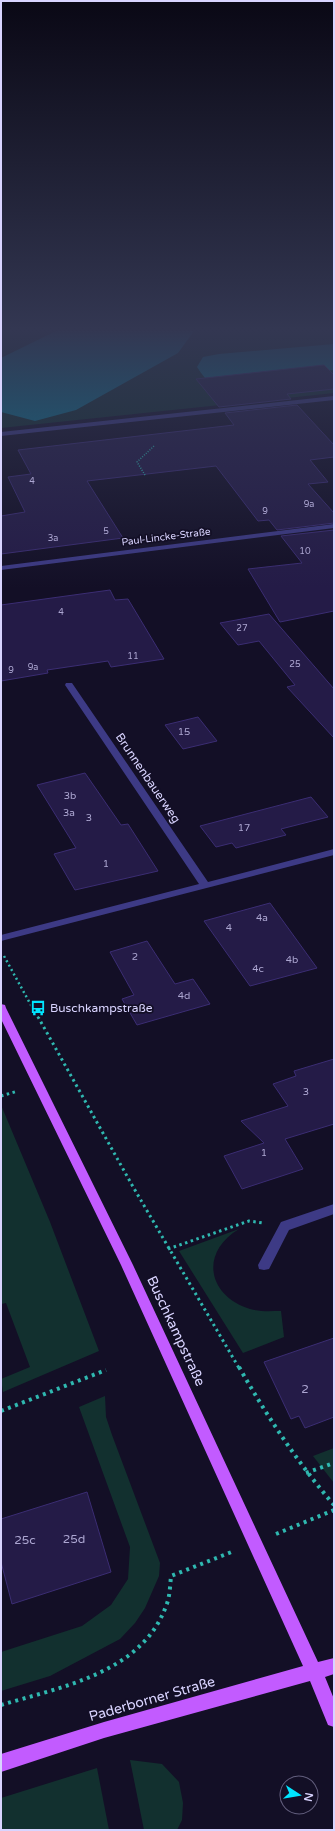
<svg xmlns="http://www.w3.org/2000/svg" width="335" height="1831" font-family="'Varela Round',sans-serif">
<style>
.green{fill:#12302f}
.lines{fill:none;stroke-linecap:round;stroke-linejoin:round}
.taxiway{fill:#0a7a92;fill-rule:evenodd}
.runway{fill:#0a7a92;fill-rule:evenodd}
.building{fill:#241b47;stroke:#3b2d73}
.path-far3{stroke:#2fb8b0;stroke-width:1.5;stroke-dasharray:1 1.5;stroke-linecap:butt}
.path-far2{stroke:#2fb8b0;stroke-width:2.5;stroke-dasharray:2 3;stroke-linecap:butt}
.path-far1{stroke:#2fb8b0;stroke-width:3;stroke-dasharray:2.5 3.5;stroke-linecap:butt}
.path{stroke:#2fb8b0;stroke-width:4;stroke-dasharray:3 4.5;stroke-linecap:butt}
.minor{fill:#3d3a85;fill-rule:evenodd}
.major{fill:#c25bff;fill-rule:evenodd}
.labels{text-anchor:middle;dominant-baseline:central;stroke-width:3.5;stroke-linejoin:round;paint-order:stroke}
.far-number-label{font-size:9px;fill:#aca6d1}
.far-street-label{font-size:10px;fill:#d9d4ff;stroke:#130f26}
.number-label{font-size:10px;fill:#aca6d1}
.street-label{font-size:12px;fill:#d9d4ff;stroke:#130f26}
.poi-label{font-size:12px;fill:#d9d4ff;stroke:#130f26;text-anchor:start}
.near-number-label{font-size:12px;fill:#aca6d1}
.near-street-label{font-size:14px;fill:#d9d4ff;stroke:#130f26}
</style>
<rect width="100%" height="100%" fill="#130f26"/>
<g class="green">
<path d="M1,331H334V393L1,428Z"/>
<path d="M1,1105L50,1222L99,1351L3,1392L1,1379L30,1367L6,1303L1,1304Z"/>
<path d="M239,1229C199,1253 208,1296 250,1309C261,1312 270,1311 281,1311L284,1337L243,1353L179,1251Z"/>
<path d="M105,1396L106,1417L112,1435L160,1563L159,1576L145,1608L135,1623L120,1639L50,1676L1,1691V1652L82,1626L111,1605L128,1579L130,1547L79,1407Z"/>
<path d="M334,1448V1483L313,1456Z"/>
<path d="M130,1760L162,1764L179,1782L183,1803L182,1820L177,1830H144Z"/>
<path d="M97,1768L109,1830H1V1798Z"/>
</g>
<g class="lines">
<path class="taxiway" d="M334,344V370L247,378L242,385C217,391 211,388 197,367L203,357L219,354Z"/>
<path class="runway" d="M56,331H194L178,353L76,410L35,421L1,412V358Z"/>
</g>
<g class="building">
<path d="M324,365L334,375V389L287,394L291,399L219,407L196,379Z"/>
<path d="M297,405L334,445V457L310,460L328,482L308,484L334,513V523L277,530L269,520L258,521L216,466L87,481L123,538L1,554V516L25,512L8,477L31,474L18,450L234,425L225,413Z"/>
<path d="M334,530V611L280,622L248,569L302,563L281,536Z"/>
<path d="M110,590L115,600L128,599L164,659L111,667L108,661L47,670L48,673L1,681V605Z"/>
<path d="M269,614L334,689V738L287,687L295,685L259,641L238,645L220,623Z"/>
<path d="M198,717L217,741L183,749L165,725Z"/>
<path d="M85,773L121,825L128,824L158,871L75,890L54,854L76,848L37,785Z"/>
<path d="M311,797L328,817L281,829L286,835L236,848L232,843L216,847L200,826Z"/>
<path d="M270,903L317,968L250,986L204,921Z"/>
<path d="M147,941L175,984L193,979L210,1004L137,1025L122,999L134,995L110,952Z"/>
<path d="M334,1059V1124L285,1139L303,1169L242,1189L224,1156L264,1143L241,1121L288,1106L273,1084L296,1076L294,1071Z"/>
<path d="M334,1338V1417L305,1428L299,1416L291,1419L264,1362Z"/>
<path d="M87,1492L111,1572L12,1604L1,1562V1519Z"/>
</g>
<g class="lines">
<path class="path-far3" d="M145,475L137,462L154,446"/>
<path class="path-far2" d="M4,956L32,1007"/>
<g class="path-far1">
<path d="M32,1006L132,1185L239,1368"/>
<path d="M1,1096L18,1091"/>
<path d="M168,1249L249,1221L263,1223"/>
</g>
<g class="path">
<path d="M239,1367C267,1416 297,1462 334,1505"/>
<path d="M1,1411L106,1370"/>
<path d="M306,1473L334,1463"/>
<path d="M276,1534L334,1510"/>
<path d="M1,1705C61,1687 142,1673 166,1606C170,1597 170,1586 171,1576L234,1551"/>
</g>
<g class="minor">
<path d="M334,396V400L1,436V432Z"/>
<path d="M334,524V528L1,570V566Z"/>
<path d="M66,683H72L208,882L334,849V855L1,941V935L199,884L65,685Z"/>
<path d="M334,1204V1214L289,1230L269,1269L264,1270L259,1269L258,1265L281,1222Z"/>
</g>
<path class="major" d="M1,1004L5,1005L6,1008L133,1265L318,1662L334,1658V1674L325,1677L334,1699V1727L328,1725L310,1681L104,1738L1,1772V1754L104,1722L303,1666L121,1265L1,1019Z"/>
</g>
<linearGradient id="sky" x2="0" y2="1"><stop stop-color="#0a0815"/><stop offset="0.56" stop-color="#333752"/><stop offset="1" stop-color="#333752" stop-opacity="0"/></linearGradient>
<rect width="335" height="588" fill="url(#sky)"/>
<defs>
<symbol id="bus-bare" viewBox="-9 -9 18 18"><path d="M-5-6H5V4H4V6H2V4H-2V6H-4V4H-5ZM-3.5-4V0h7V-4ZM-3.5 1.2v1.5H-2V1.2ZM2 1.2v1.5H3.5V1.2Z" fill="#00e5ff" stroke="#130f26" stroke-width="2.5" paint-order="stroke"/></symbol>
</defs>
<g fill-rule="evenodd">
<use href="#bus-bare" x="27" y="997" width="22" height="22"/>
</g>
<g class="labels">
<g class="far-number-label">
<text x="32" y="481">4</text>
<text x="309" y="504">9a</text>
<text x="265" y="511">9</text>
<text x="106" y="531">5</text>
<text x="53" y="538">3a</text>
<text x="305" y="551">10</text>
<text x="61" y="612">4</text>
<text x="242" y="628">27</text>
<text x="133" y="656">11</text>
<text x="295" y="664">25</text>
<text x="33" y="667">9a</text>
<text x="11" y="670">9</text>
</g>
<g class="far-street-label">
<text transform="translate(166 537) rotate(-7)">Paul-Lincke-Straße</text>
</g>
<g class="number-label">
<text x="184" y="732">15</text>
<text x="70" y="796">3b</text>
<text x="69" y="813">3a</text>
<text x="89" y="818">3</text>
<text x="244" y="828">17</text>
<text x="106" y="864">1</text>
<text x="262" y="918">4a</text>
<text x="229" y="928">4</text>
<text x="135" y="957">2</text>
<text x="292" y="960">4b</text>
<text x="258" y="969">4c</text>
<text x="184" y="996">4d</text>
<text x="306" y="1092">3</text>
<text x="264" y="1153">1</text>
</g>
<g class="street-label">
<text transform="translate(148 778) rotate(56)">Brunnenbauerweg</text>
</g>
<g class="poi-label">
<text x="50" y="1008">Buschkampstraße</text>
</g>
<g class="near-number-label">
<text x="305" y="1389">2</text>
<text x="74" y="1539">25d</text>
<text x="25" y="1540">25c</text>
</g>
<g class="near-street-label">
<text transform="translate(176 1331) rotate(65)">Buschkampstraße</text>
<text transform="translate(152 1699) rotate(-16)">Paderborner Straße</text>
</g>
</g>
<rect width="335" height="1831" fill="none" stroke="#d9d4ff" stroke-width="4"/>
<g transform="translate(299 1795) rotate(102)"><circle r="19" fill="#130f26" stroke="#625e7d"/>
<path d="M0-3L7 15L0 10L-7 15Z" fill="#00e5ff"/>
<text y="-6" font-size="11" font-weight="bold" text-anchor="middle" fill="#d9d4ff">N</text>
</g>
</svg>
